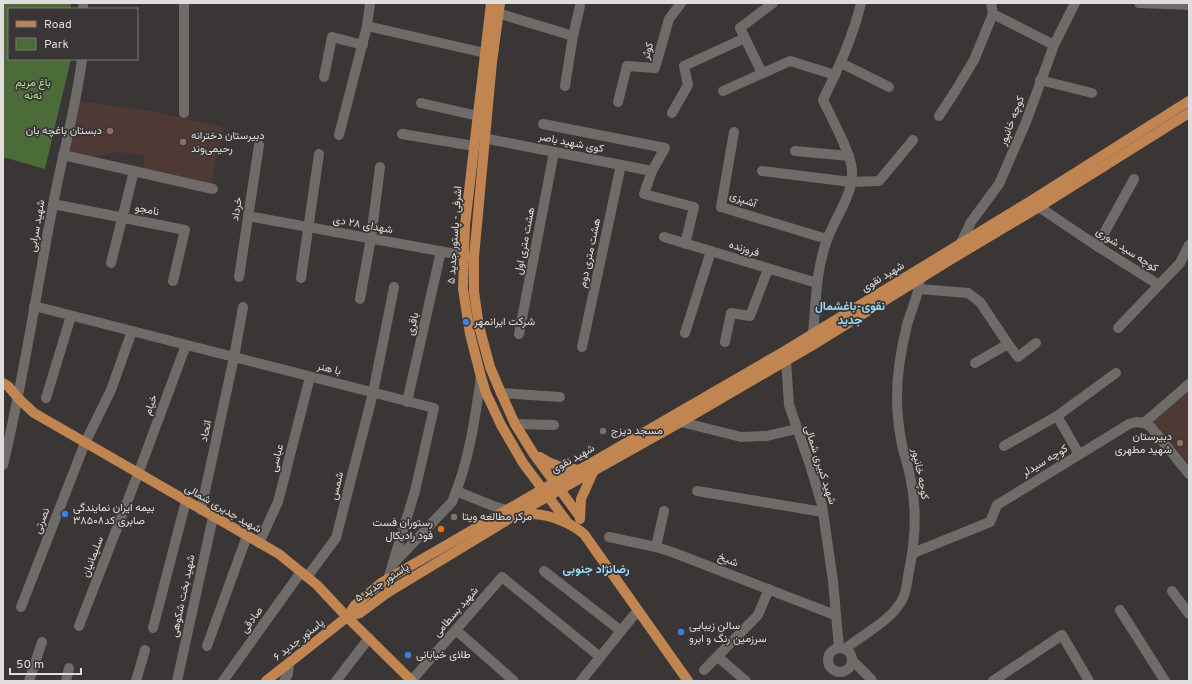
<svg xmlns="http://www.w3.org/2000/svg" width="1192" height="684" font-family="Overpass,Vazirmatn,sans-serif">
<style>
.education{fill:#4e3935}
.green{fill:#4b6b38}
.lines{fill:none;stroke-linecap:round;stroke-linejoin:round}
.minor{stroke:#6e6b69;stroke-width:10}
.major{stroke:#c08550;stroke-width:10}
.education-dot{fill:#8d6e63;stroke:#393635;stroke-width:1.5}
.shop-dot{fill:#3f7fe0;stroke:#393635;stroke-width:1.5}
.worship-dot{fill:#6b7280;stroke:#393635;stroke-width:1.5}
.food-dot{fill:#e8710a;stroke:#393635;stroke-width:1.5}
.labels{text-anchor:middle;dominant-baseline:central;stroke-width:3.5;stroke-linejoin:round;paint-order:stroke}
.street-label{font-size:11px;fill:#dfdddd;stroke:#393635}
.park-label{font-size:11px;fill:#afe393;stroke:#393635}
.poi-label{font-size:11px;fill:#dfdddd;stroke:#393635;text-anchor:start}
.neighbourhood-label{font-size:12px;font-weight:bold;fill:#99dbfb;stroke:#393635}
</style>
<rect width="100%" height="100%" fill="#393635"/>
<g class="education">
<path d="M79,101L150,111L223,127L211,184L144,169L145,156L119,152L95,157L68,151Z"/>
<path d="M1189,391V465L1154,421Z"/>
</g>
<path class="green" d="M3,3H71V9H9V59H71L45,169L3,157Z"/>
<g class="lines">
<g class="minor">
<path d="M83,3V9"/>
<path d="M184,3V113"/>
<path d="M991,3L993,14L1054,45"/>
<path d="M1139,3L1189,5"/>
<path d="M491,11L573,36"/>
<path d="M367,26L485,53"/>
<path d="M841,63L889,87"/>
<path d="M762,73L740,28L773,3"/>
<path d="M324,77L332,37L363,45"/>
<path d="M1040,80L1092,93"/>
<path d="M565,86L573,36L580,6"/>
<path d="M723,91L790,61L835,75"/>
<path d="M618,102L627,66L655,68L669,19L681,3"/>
<path d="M421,103L478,116"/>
<path d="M672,113L688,85L684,66L745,38"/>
<path d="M939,116L956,90L974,60L993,14"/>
<path d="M543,124L665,148L652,171L644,194L694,207L685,244"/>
<path d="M734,132L721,207L827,239"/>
<path d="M402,134L474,146"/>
<path d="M339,135L367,26L370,3"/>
<path d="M478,137L652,171"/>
<path d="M795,151L849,156"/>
<path d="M63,155L213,189"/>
<path d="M762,171L851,182L879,181L913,140"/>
<path d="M53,204L185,230L173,281"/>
<path d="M1039,207L1097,246L1159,285L1180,263L1189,245"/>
<path d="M248,216L472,257"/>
<path d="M664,237L817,283"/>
<path d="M961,243L971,222L999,184L1026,122L1054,45L1075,3"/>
<path d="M1097,246L1134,179"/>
<path d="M111,263L134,171"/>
<path d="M239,277L259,145"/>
<path d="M301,278L319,154"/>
<path d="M919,289L968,293L980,302L1008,344L1018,357L1036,343"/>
<path d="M360,299L371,238L380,167"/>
<path d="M34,306L434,408L415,491L388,579L387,593"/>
<path d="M1118,328L1159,285"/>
<path d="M685,333L711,251"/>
<path d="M813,333C816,302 816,269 827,240C835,217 853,196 852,171C852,155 831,117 823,100C838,69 853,37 861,3"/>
<path d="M519,334L554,152"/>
<path d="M725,342L731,313L750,316L768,269"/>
<path d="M582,347L621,165"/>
<path d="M786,361L789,405L810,465L822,505L833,581L839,648"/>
<path d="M975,363L1008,344"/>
<path d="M501,393L560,397"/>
<path d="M46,398L71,316"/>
<path d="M407,402L441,251"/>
<path d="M1057,416L1079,454"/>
<path d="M681,422L741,437L767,436L796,429"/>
<path d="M1144,423L1151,427L1189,474"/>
<path d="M515,424L554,425"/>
<path d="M1004,446L1057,416L1116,373"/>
<path d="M3,465C24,379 36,292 53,205C62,156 76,108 82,59"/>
<path d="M456,491L493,506L507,510"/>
<path d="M697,491L823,512"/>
<path d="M201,510L234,357L243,307"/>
<path d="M609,537L656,547L672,552L835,615"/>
<path d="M259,543L278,502L310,377"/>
<path d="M656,547L664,511"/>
<path d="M913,553L990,522L997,505L1129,424L1136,422L1144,423L1189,384"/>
<path d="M394,563L452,502C469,462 475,419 481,377"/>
<path d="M544,571L621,631"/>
<path d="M307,577L336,538L373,393L394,287"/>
<path d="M1172,591L1189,614"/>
<path d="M21,607L85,443L111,390L132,331"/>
<path d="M1120,610L1165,681"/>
<path d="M79,626L138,474L186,345"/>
<path d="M153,628L186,501"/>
<path d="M456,630L514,681"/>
<path d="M207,646L247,536"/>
<circle cx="840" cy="660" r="12"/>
<path d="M845,649C863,634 891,621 902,600C907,592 907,580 909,571C915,542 917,510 911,481C909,469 905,457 902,445C899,430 897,413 897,397C897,373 901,349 907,325C911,310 919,295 920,279"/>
<path d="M718,657L746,681"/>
<path d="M852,660L871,679L872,681"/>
<path d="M704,670L758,615L769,589"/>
<path d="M412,680L502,577L600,657"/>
<path d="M29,681L42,642"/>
<path d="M66,681L69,668"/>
<path d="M136,681L145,650"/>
<path d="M177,681L213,517"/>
<path d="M223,681L301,572"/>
<path d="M284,681L288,674L289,664"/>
<path d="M336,681L369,638"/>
<path d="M581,681L634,615"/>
<path d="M993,681L1062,635L1089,681"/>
</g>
<g class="major">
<path d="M491,3L465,225L463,289L470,334L481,377L486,393L501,425L523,463L568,523"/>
<path d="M500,3L492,62L474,257V292L479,326L490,367L501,393L515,424L533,453L580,517"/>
<path d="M3,383L8,386L19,399L34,413L279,554L317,585L347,617L412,681"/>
<path d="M540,457C553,466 564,468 579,470"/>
<path d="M518,515C523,515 529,513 534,514C551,515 571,523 584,534L688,681"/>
<path d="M580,519L581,499L594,470"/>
<path d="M347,617L355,605L381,583L555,482L579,470L783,352L1029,202L1189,101"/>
<path d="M266,681L347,617L360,613L387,593L522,511L681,422L813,345L950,260L1039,207L1189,113"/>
</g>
</g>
<g class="education-dot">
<circle cx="110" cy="131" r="4"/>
<circle cx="183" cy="142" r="4"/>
<circle cx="1180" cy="443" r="4"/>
<circle cx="454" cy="517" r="4"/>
</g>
<g class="shop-dot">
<circle cx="466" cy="322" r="4"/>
<circle cx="65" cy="514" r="4"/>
<circle cx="681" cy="632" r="4"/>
<circle cx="408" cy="655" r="4"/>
</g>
<circle class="worship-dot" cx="603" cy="431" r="4"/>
<circle class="food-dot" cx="441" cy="529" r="4"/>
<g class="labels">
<g class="street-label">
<text transform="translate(648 51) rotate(-74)">کوثر</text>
<text transform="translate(1012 121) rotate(-69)">کوچه خانپور</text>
<text transform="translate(571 143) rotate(11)">کوی شهید باصر</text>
<text transform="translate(743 200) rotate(20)">آشپزی</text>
<text transform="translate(237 209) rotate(-81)">خرداد</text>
<text transform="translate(147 210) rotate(11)">نامجو</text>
<text transform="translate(363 225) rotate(10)">شهدای ۲۸ دی</text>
<text transform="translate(37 226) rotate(-80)">شهید سرابی</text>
<text transform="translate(455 235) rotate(-86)">اشرفی - پاستور جدید ۵</text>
<text transform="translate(525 241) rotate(-79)">هشت متری اول</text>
<text transform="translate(744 249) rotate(17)">فروزنده</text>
<text transform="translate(1127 250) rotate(33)">کوچه سید شوری</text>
<text transform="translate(590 253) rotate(-78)">هشت متری دوم</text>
<text transform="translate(883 277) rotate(-31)">شهید نقوی</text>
<text transform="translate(413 324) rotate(-77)">باقری</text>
<text transform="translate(329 369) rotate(14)">با هنر</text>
<text transform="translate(151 405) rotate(-70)">خیام</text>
<text transform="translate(206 431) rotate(-78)">اتحاد</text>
<text transform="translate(277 458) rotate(-76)">عباسی</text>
<text transform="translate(573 459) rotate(-29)">شهید نقوی</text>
<text transform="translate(1045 461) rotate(-31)">کوچه سیدلر</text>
<text transform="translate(820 465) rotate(72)">شهید کبیری شمالی</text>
<text transform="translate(920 474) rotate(79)">کوچه خانپور</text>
<text transform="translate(337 486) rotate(-76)">شمس</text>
<text transform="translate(223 509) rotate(30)">شهید جدیری شمالی</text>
<text transform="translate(42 521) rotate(-69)">نصرتی</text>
<text transform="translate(93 557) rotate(-69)">سلیمانیان</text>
<text transform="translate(728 560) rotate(21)">شیخ</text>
<text transform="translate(382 583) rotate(-33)">پاستور جدید ۵</text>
<text transform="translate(183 596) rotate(-78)">شهید بخت شکوهی</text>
<text transform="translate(456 612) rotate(-49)">شهید بسطامی</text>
<text transform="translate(252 620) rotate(-54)">صادقی</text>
<text transform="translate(299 640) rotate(-38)">پاستور جدید ۶</text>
</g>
<g class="park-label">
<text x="33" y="83">باغ مریم<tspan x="33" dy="13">نه‌نه</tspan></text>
</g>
<g class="poi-label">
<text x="102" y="131" text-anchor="end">دبستان باغچه بان</text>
<text x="191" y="136">دبیرستان دخترانه<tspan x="191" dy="13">رحیمی‌وند</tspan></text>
<text x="474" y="322">شرکت ایرانمهر</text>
<text x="611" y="431">مسجد دیزج</text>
<text x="1172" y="437" text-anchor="end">دبیرستان<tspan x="1172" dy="13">شهید مطهری</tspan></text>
<text x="73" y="508">بیمه ایران نمایندگی<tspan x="73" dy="13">صابری کد۳۸۵۰۸</tspan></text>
<text x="462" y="517">مرکز مطالعه ویتا</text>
<text x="433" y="523" text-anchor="end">رستوران فست<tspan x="433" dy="13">فود رادیکال</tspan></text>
<text x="689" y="626">سالن زیبایی<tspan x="689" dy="13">سرزمین رنگ و ابرو</tspan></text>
<text x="416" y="655">طلای خیابانی</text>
</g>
<g class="neighbourhood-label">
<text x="850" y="307">نقوی-باغشمال<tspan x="850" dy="14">جدید</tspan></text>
<text x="596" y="570">رضانژاد جنوبی</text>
</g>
</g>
<rect width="1192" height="684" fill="none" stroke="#dfdddd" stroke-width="8"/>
<rect x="8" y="8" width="130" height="52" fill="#393635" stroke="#7b7978"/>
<rect x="16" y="21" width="20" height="6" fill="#c08550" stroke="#7b7978"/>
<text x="44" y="28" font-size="12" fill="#dfdddd">Road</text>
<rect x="16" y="38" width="20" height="12" fill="#4b6b38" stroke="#7b7978"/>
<text x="44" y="48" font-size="12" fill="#dfdddd">Park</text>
<path d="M10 668v6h71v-6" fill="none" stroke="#dfdddd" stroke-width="2"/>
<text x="16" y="668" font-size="12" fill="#dfdddd" stroke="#393635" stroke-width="3" paint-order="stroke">50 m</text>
</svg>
